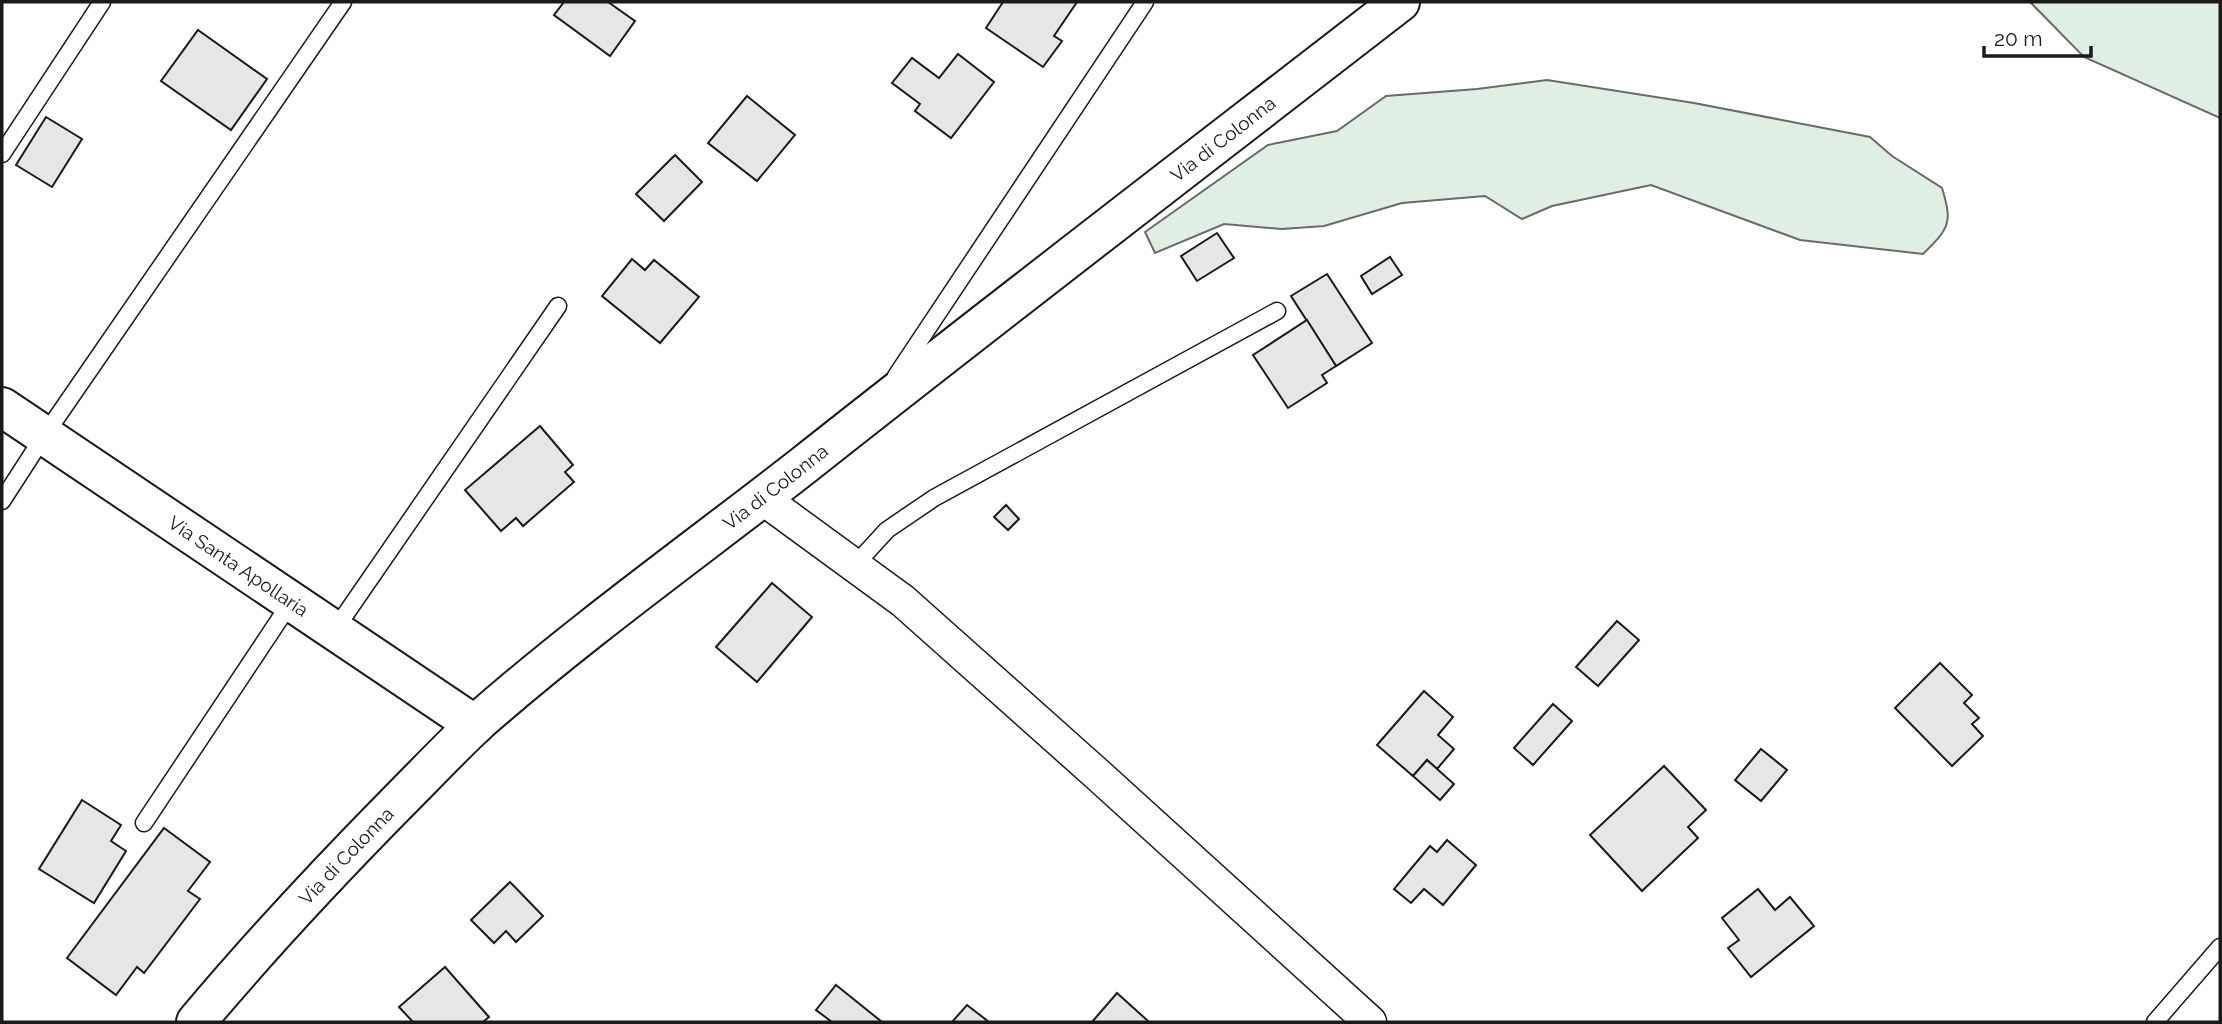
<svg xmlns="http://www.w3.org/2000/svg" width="2222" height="1024" font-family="Raleway,sans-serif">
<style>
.green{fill:#e0efe3;stroke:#6a6a6a;stroke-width:2}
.building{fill:#e6e6e6;stroke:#1a1a1a;stroke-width:2}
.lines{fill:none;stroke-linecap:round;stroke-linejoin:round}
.lane-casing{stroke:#1a1a1a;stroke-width:19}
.street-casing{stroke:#1a1a1a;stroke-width:35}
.secondary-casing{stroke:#1a1a1a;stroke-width:42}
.lane{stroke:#fff;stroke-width:16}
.street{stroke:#fff;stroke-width:32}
.secondary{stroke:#fff;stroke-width:38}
.labels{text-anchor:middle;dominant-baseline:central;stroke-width:5;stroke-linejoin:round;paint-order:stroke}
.street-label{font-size:19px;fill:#1a1a1a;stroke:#fff}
</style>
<rect width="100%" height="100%" fill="#fff"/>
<g class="green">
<path d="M2030,2H2220V118L2084,57Z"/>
<path d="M1547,80L1694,103L1870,137L1892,156L1942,188C1953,224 1949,228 1923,254L1800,240L1651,185L1552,206L1522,219L1485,196L1402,203L1324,226L1282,229L1224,224L1155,253L1145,232L1268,145L1337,131L1386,96L1477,89Z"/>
</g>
<g class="building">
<path d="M564,2H608L635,21L610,56L554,15Z"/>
<path d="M1003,2H1077L1054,36L1062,41L1043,67L986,28Z"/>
<path d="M198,30L267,79L231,130L161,81Z"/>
<path d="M958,54L994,82L951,138L915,111L920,104L892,83L912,58L939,78Z"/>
<path d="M747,96L795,135L757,181L708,143Z"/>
<path d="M46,117L82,139L52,187L16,165Z"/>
<path d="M675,155L702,182L664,221L636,194Z"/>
<path d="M1217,233L1234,258L1197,281L1181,256Z"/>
<path d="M1390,257L1402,275L1372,294L1361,276Z"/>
<path d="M632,259L645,270L654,260L699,297L660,343L602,296Z"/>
<path d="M1327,274L1372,343L1336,366L1291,296Z"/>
<path d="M1307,320L1336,366L1322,375L1327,383L1288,408L1253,355Z"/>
<path d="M540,426L573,465L565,472L574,482L523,526L516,518L501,531L465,490Z"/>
<path d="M1006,505L1019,519L1008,530L994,517Z"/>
<path d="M772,583L812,617L757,682L716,647Z"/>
<path d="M1617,621L1639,640L1598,686L1576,667Z"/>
<path d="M1940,663L1972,695L1964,703L1979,718L1972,724L1983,736L1952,766L1895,708Z"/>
<path d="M1424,691L1453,717L1438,735L1454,749L1437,769L1427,760L1413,776L1377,745Z"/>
<path d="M1553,704L1572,721L1533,765L1514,748Z"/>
<path d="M1761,749L1787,770L1761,801L1735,780Z"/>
<path d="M1427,760L1454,784L1440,800L1413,776Z"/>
<path d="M1664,766L1706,810L1688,827L1698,838L1642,891L1590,835Z"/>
<path d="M82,800L121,825L111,841L126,851L94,903L39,869Z"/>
<path d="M164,828L210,862L188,891L200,899L144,973L137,967L116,995L67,958Z"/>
<path d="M1447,840L1476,865L1443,905L1424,889L1411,903L1394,889L1430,846L1437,852Z"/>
<path d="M510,882L543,916L516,942L506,931L494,943L471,920Z"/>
<path d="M1758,889L1775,910L1790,897L1814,926L1751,977L1728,948L1739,940L1722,918Z"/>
<path d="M445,967L489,1017L483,1022H413L399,1007Z"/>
<path d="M836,985L882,1022H832L816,1010Z"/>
<path d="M1117,993L1148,1021L1147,1022H1092Z"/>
<path d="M967,1005L989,1022H952Z"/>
</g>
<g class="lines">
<defs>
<g id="lane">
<path d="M2,154L102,2"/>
<path d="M896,376L1145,2"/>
<path d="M2,501L44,436L343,2"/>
<path d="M854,566L887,530L934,498L1277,311"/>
<path d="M334,631L558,306"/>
<path d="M144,823L291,602"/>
<path d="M2155,1022L2220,947"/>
</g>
<path id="street" d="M762,498L903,601L1097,774L1370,1022"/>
<g id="secondary">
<path id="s1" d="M2,407L475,725"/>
<path id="s2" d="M196,1022C259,947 326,875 395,805C423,777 450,748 479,721C583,630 695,550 804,465C1001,309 1201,156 1400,2"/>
</g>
</defs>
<use href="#lane" class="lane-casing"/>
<use href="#street" class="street-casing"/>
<use href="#secondary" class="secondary-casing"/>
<use href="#lane" class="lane"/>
<use href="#street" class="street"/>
<use href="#secondary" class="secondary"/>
</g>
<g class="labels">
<g class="street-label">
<text stroke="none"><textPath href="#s2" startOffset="1358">Via di Colonna</textPath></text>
<text stroke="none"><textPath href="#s2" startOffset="791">Via di Colonna</textPath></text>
<text stroke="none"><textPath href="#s1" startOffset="285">Via Santa Apollaria</textPath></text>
<text stroke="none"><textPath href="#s2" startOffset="224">Via di Colonna</textPath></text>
</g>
</g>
<rect width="2222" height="1024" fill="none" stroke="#1a1a1a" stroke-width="7"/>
<path d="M1984 46v10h107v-10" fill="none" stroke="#1a1a1a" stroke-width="3.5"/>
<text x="1994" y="46" font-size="21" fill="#1a1a1a" stroke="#ffffff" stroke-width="5" paint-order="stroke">20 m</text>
</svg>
